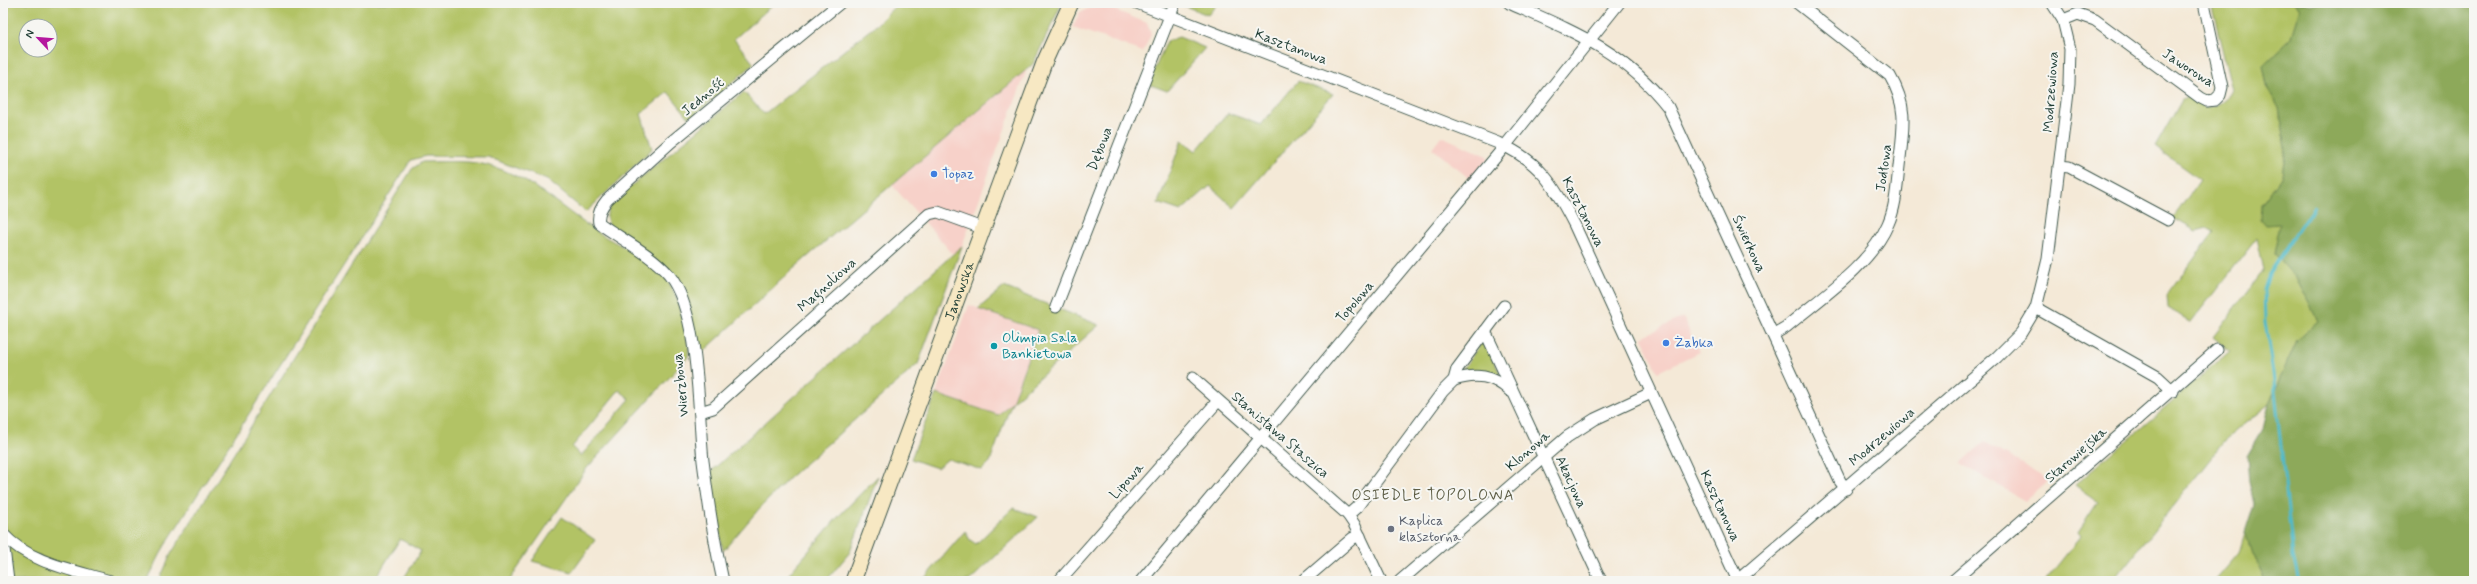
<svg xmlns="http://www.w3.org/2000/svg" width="2477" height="584" font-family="Mynerve,sans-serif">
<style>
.built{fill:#f7d1c9}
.green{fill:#b2c365;stroke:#68804c;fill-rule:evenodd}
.forest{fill:#8da95a;stroke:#567347}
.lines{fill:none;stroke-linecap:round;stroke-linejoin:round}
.stream{stroke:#4ebaca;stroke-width:3}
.minor-casing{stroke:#3f574c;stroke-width:13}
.secondary-casing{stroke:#3f574c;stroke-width:17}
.minor{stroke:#fff;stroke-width:11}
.secondary{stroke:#f7e8c3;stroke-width:15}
.shop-dot{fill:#3f7fe0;stroke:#f6f6f2;stroke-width:1.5}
.culture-dot{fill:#0f9aa8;stroke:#f6f6f2;stroke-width:1.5}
.worship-dot{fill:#6b7280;stroke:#f6f6f2;stroke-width:1.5}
.labels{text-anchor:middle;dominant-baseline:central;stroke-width:4;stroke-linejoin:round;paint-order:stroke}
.street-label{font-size:14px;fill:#1f3d34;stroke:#f6f6f2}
.shop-label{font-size:14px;fill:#366cbe;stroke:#f6f6f2;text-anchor:start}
.culture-label{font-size:14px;fill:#0d838f;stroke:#f6f6f2;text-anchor:start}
.worship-label{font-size:14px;fill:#5b616d;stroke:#f6f6f2;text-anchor:start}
.neighbourhood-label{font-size:15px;letter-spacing:1px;fill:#5e5e46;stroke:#f6f6f2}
</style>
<rect width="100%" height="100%" fill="#f6f6f2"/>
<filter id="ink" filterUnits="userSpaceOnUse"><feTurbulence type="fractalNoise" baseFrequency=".025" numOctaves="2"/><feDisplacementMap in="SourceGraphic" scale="8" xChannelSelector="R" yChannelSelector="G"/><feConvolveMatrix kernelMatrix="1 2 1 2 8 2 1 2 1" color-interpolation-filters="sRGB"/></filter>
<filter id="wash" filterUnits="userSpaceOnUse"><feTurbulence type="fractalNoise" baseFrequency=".012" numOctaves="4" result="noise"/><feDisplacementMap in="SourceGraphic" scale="16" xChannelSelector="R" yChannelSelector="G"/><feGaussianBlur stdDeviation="0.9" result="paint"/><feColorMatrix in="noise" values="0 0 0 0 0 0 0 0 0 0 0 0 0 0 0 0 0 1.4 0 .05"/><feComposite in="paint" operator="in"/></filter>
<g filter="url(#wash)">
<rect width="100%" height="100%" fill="#f4e9d7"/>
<g class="built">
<path d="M1100,4L1147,23L1151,34L1143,52L1073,27L1080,12Z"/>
<path d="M1027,69L962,246L953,254L892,185Z"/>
<path d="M1441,136L1487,156L1488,159L1471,180L1432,148Z"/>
<path d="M969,305L1038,330L1012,402L998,415L936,394Z"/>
<path d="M1683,317L1699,352L1658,372L1642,337Z"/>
<path d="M1985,442L2049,480L2025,501L1960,463Z"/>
</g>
<g class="green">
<path d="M3,3H775L734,39L754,64L690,119L668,92L641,114L652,149L586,212L547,180L488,157L426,156L411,160L164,547L147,581C113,581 39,564 12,541C7,537 5,528 3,521ZM26,26H50V50H26Z"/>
<path d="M898,3H1062L1033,64L792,270L701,354L689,309L675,275L610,228C605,217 606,211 613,201L744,92L764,114L876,25Z"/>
<path d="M1182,3H1218L1208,15L1182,5Z"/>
<path d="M2211,3H2294L2300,7L2290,40L2263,66L2268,89L2279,108L2286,147L2282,176L2261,205L2281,224L2274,254L2296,278L2318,321L2297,340L2269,404L2227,438L2113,581H2045L2081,536L2078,532L2098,502L2075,485L2230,351L2213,337L2264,270L2257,238L2191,322L2168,308L2167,295L2214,232L2207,228L2196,231L2173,218L2200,180L2155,147L2182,100L2189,98L2206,108C2218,105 2226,102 2232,90Z"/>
<path d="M1179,37L1205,48L1167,91L1148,84L1167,41Z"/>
<path d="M1298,81L1333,94L1234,208L1210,186L1181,211L1158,203L1182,140L1196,151L1228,113L1261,125Z"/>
<path d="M422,162C437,162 453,161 468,162C521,166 557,206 599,233C619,246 645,255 661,272C680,293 683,322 689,348L688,357L587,468L509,581H402L421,551L400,539L374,581H159L171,554L412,169ZM619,390L630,399L581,456L572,447Z"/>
<path d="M962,246L918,364L790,477L758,510L723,551L709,473Z"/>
<path d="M1004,287L1099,325L1012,402L990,462L982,470L948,459L937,468L911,459L936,394L998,415L1012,402L1038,330L978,309Z"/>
<path d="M1483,340L1501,375L1500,376L1477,371L1461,372Z"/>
<path d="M878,476L850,552L826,581H783L837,518Z"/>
<path d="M1013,508L1038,517L969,581H922L965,531L970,540L976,544Z"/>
<path d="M562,517L595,540L572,572L532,561Z"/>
<path d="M2245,532L2252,553L2266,581H2215L2239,553Z"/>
<path d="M5,540L91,581H10Z"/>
</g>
<path class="forest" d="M2294,3H2474V581H2266L2252,553L2245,532L2254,504L2249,482L2247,456L2263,429L2269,404L2297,340L2318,321L2296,278L2274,254L2280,224L2265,225L2260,219L2261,205L2282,176L2286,147L2279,108L2268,89L2263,66L2290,40L2300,8Z"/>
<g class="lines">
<path class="stream" d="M2299,581L2293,556L2273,373L2265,322L2264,290L2269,274L2314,206"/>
</g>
</g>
<g filter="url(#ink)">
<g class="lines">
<defs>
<g id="minor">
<path d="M1137,3L1498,143C1540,161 1554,185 1574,224L1738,581"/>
<path d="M1509,3C1572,31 1623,50 1668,107L1840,481L1846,489"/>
<path d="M2063,20L2078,14L2095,20L2201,98L2207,101L2215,100L2220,95L2222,87L2204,3"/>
<path d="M2059,166L2069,167L2168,220"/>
<path d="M1056,307L1175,3"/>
<path d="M2036,308L2158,377L2173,391"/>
<path d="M1485,331L1601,581"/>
<path d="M1774,334L1786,327C1820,298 1870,266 1888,224C1897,204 1897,180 1900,158C1904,125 1907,105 1890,76L1797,3"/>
<path d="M1193,378L1348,515L1354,524L1381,581"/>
<path d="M1454,380C1476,373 1493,375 1510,391"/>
<path d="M700,412L713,408L929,214L938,212L982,228"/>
<path d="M1348,515L1357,507L1443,391L1454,380L1457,369L1504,306"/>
<path d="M3,534C29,563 74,570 110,581"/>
<path d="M3,541L8,581"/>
<path d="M1738,580L1997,357L2021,333L2036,308L2048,259L2069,84L2070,49L2063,20L2052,3"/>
<path d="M723,581C714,541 708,502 703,461C698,413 700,313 669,275C651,254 621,239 599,223C597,214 602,206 607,200L671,142L840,3"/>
<path d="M1059,581L1218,401"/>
<path d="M1141,581L1505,146L1619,3"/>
<path d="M1303,581L1353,538L1360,536"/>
<path d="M1400,581L1567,437L1595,419L1651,393"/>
<path d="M1953,581L2217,350"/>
</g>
<g id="secondary">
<path id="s1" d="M853,581L1044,63L1071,3"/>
</g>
</defs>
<use href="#minor" class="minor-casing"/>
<use href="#secondary" class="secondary-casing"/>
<use href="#minor" class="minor"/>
<use href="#secondary" class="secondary"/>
</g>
</g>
<g class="shop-dot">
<circle cx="934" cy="174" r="4"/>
<circle cx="1666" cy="343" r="4"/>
</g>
<circle class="culture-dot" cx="994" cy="346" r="4"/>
<circle class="worship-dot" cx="1391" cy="529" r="4"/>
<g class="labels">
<g class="street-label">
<text transform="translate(1291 47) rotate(21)">Kasztanowa</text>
<text transform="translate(2188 68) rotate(33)">Jaworowa</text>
<text transform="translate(2051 92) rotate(-86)">Modrzewiowa</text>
<text transform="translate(703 97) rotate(-40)">Jedność</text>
<text transform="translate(1100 149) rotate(-69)">Dębowa</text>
<text transform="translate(1884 168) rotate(-82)">Jodłowa</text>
<text transform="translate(1583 212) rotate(63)">Kasztanowa</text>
<text transform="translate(1749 244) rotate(65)">Świerkowa</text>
<text transform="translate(827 285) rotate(-42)">Magnoliowa</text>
<text stroke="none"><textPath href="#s1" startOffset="309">Janowska</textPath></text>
<text transform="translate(1355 302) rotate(-50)">Topolowa</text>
<text transform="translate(681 385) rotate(-96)">Wierzbowa</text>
<text transform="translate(1280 435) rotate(41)">Stanisława Staszica</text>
<text transform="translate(1882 437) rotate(-41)">Modrzewiowa</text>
<text transform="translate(1528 451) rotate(-41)">Klonowa</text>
<text transform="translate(2076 455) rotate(-41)">Starowiejska</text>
<text transform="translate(1127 481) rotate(-48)">Lipowa</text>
<text transform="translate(1571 482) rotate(65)">Akacjowa</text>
<text transform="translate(1720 506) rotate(65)">Kasztanowa</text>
</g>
<g class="shop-label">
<text x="942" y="174">Topaz</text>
<text x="1674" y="343">Żabka</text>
</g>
<g class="culture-label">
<text x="1002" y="338">Olimpia Sala<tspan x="1002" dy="16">Bankietowa</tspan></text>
</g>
<g class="worship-label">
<text x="1399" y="521">Kaplica<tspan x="1399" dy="16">klasztorna</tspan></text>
</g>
<g class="neighbourhood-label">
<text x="1433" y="496">OSIEDLE TOPOLOWA</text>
</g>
</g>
<rect width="2477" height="584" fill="none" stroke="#f6f6f2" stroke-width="16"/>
<g transform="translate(38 38) rotate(296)"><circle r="19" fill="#f6f6f2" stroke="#a0aca6"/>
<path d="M0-3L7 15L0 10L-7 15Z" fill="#b5179e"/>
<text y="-6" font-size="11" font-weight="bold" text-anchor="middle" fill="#1f3d34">N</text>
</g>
</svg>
